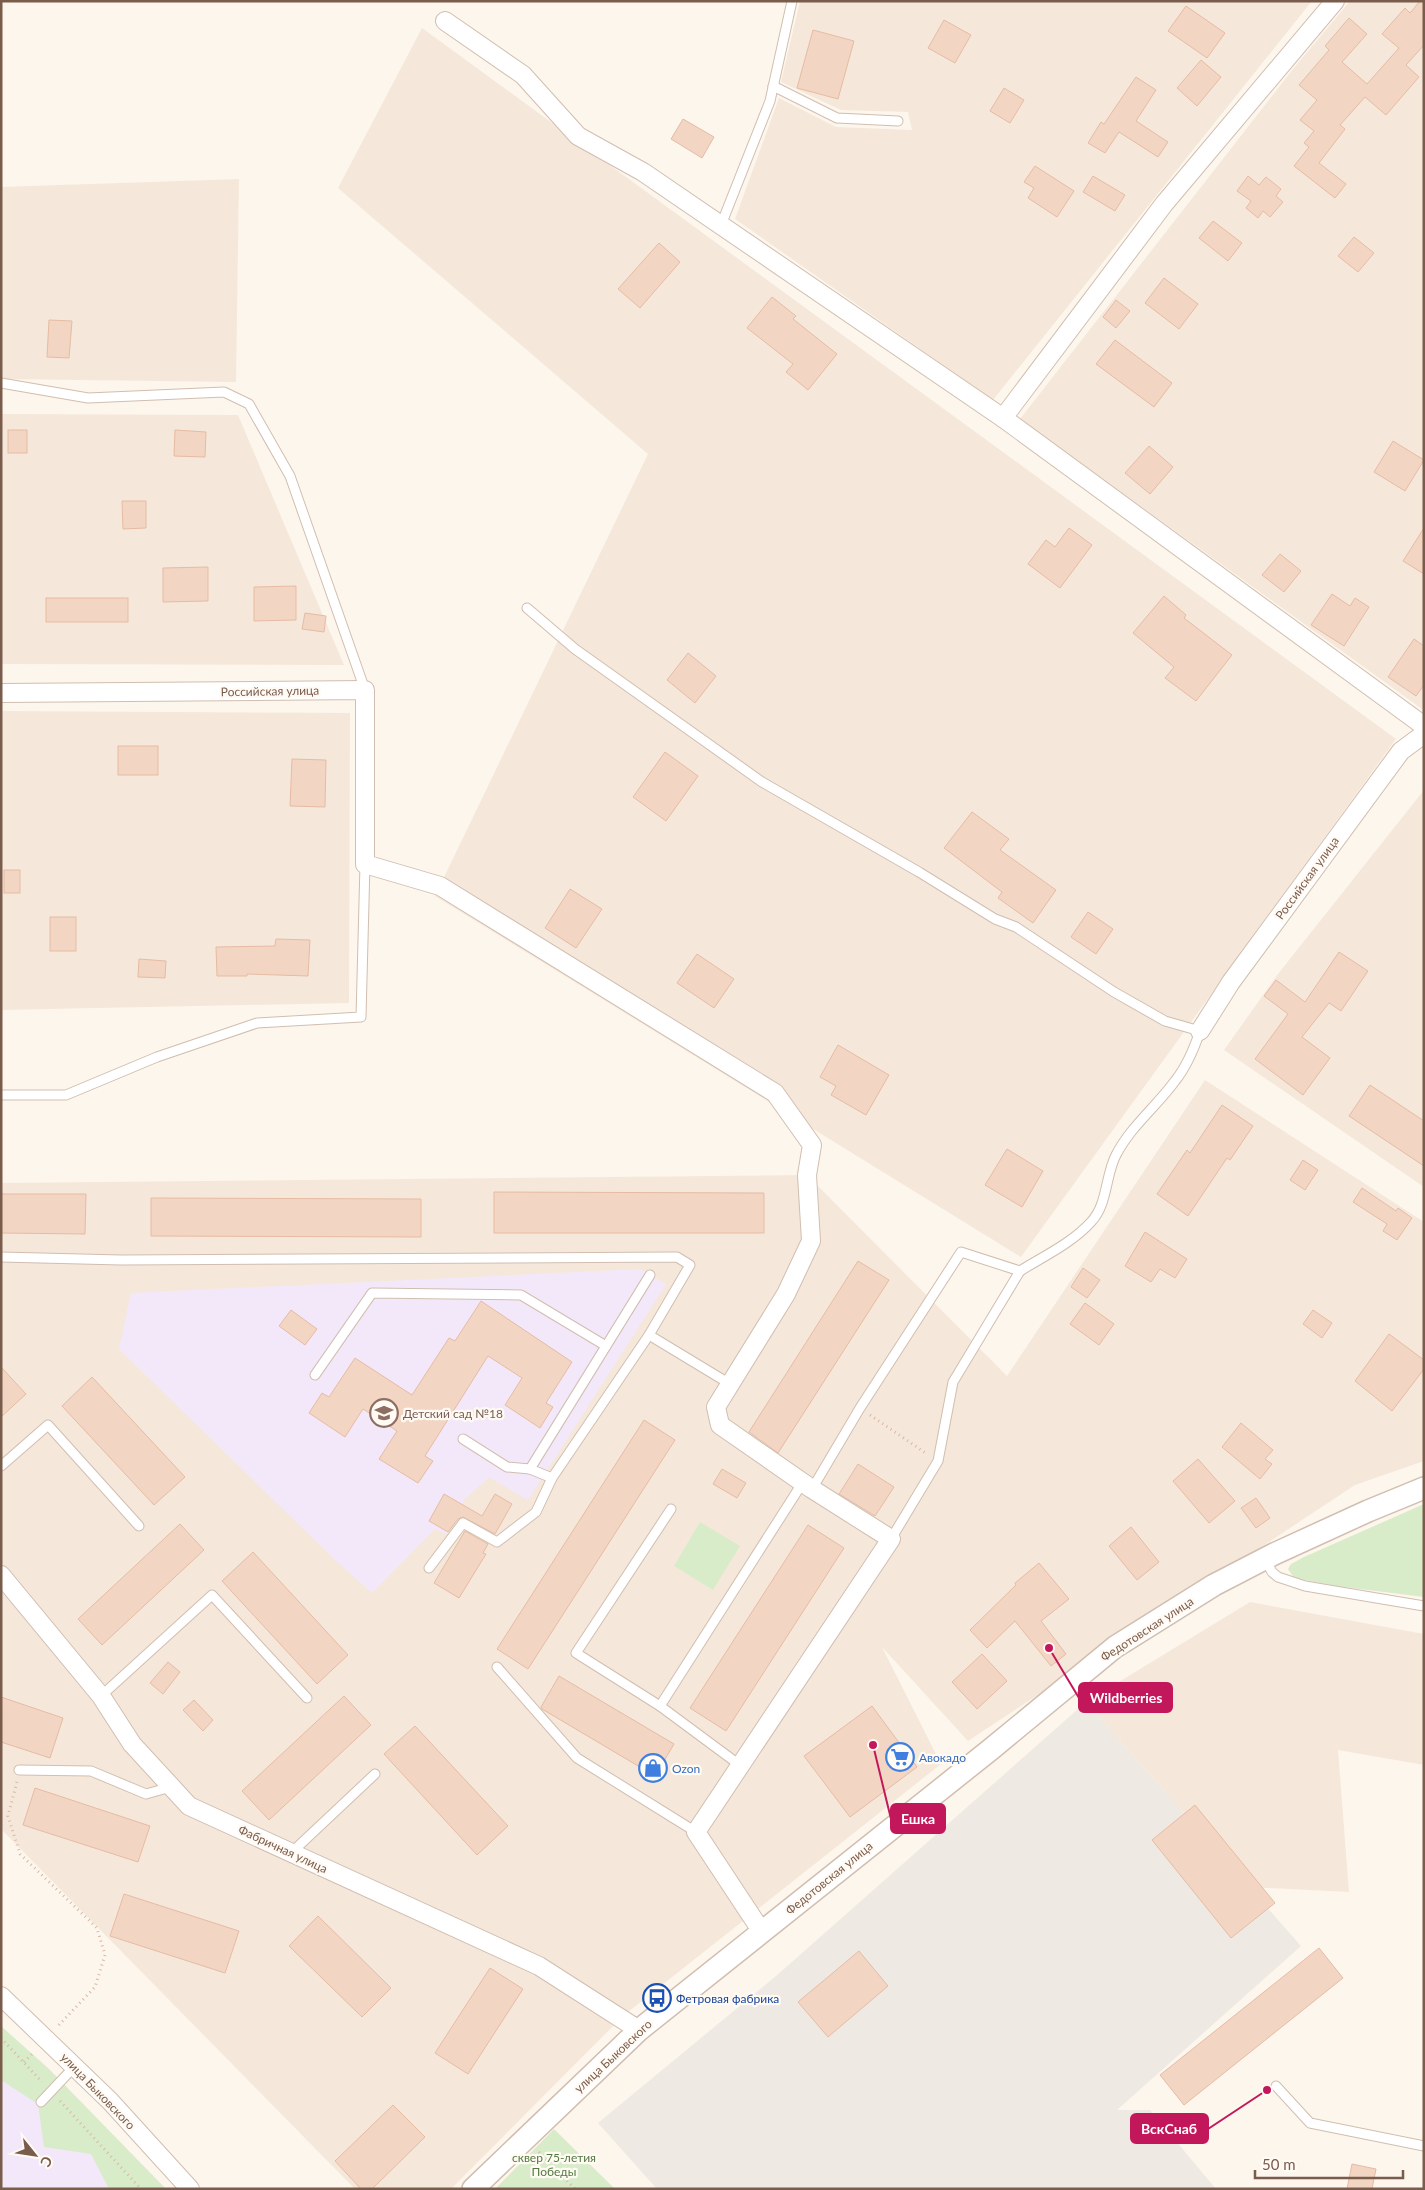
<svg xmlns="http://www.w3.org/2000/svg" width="1425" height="2190" font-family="Lato,sans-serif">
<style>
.residential{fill:#f5e8da}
.industrial{fill:#efe9e4}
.education{fill:#f3e8fa}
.green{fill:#d8ecc9}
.building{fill:#f3d5c3;stroke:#e6bba3}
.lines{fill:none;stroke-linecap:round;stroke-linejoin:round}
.service-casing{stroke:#d1beb0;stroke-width:11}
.minor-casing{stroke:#d1beb0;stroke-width:20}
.tertiary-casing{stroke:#d1beb0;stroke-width:24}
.path{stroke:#d9b8a5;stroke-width:3;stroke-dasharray:1 4;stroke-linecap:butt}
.service{stroke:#fff;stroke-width:9}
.minor{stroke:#fff;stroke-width:18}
.tertiary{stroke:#fff;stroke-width:21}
.labels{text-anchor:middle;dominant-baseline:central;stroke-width:4.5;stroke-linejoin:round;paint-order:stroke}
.street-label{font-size:12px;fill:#7a5c4d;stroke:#fffaf3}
.education-label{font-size:12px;fill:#785e54;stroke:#fffaf3;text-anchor:start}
.shop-label{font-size:12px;fill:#366cbe;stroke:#fffaf3;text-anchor:start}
.transit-label{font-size:12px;fill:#164399;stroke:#fffaf3;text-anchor:start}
.park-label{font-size:12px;fill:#537a41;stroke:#fffaf3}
.leader{fill:none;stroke:#c2185b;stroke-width:2}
.callout-dot{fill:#c2185b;stroke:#fffaf3;stroke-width:2}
.callout{fill:#c2185b;stroke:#c2185b;stroke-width:2}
.callout-label{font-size:14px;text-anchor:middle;font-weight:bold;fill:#fff}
</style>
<rect width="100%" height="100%" fill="#fdf6ec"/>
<g class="residential">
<path d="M800,1H1312L993,400L735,219L779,98L836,127L912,130L908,112L841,110L781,82Z"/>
<path d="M1350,1H1424V706L1422,709L1020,419L1293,69Z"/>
<path d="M422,28L1396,739L1021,1257L435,896L648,454L338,188Z"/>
<path d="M239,179L236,382L1,379V187Z"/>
<path d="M1,414L238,415L344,665L1,664Z"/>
<path d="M1,711L350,713L349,1003L1,1010Z"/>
<path d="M1424,790V1187L1224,1050L1278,974Z"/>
<path d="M1205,1080L1424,1222V1461L1355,1485L968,1741L882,1647L941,1764L623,2016L451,2189H355L1,1829V1183L807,1175L1007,1376Z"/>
<path d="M1250,1602L1424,1634V1765L1338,1750L1349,1892L1249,1887L1086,1702Z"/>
</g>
<path class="industrial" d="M1086,1702L1301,1946L1117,2110H1150L1216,2189H657L598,2123L776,1976Z"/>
<g class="education">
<path d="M640,1269L666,1284L528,1500L489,1477L463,1501L464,1502L446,1534L435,1529L372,1593L333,1558L119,1349L131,1293Z"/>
<path d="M1,2063L133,2189H1Z"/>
</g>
<g class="green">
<path d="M1424,1504V1597L1336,1586L1294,1578L1288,1569L1291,1564L1304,1557Z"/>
<path d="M700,1522L740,1546L713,1590L674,1566Z"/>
<path d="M1,2026L49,2069L166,2189H109L91,2154L44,2147L38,2104L1,2080Z"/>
<path d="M554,2129L615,2189H495Z"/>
</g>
<g class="building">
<path d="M1420,1H1424V45L1406,65L1419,77L1386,115L1365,97L1340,125L1345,129L1319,163L1346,184L1335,198L1294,166L1309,147L1304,143L1314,131L1300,120L1317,100L1299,85L1329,50L1325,46L1349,18L1367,34L1342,62L1367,84L1399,48L1382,34L1405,8L1410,13Z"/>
<path d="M1186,6L1225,33L1207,58L1168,31Z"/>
<path d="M944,20L971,35L955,63L928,48Z"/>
<path d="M813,30L854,41L838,99L797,88Z"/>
<path d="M1201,60L1221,77L1197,106L1177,88Z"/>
<path d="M1136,77L1156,90L1136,121L1168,142L1158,157L1119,132L1105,153L1088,143L1101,122L1104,124Z"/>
<path d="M1004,88L1024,100L1010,123L990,111Z"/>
<path d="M683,119L714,137L702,158L671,139Z"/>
<path d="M1035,166L1074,191L1057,217L1028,198L1034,188L1024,182Z"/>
<path d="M1093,176L1125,195L1115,211L1083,192Z"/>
<path d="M1248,176L1259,185L1266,177L1281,189L1276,196L1283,202L1270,217L1263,211L1258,218L1246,208L1251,201L1237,191Z"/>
<path d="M1213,221L1242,243L1228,261L1199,238Z"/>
<path d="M1354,237L1374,253L1358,272L1338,256Z"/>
<path d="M659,243L680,262L640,308L618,289Z"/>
<path d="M1164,278L1198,304L1179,329L1145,303Z"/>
<path d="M772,297L796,316L793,319L837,354L808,390L786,372L793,364L747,328Z"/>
<path d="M1116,300L1130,311L1116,328L1103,317Z"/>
<path d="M49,320L72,321L69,358L47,357Z"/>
<path d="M1115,340L1172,383L1154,407L1096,364Z"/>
<rect x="8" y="430" width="19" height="23"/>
<path d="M175,430L206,432L205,457L174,456Z"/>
<path d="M1393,441L1424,460L1405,491L1374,472Z"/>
<path d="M1149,446L1173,467L1150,494L1125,473Z"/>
<path d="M122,501H146V528L123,529Z"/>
<path d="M1069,528L1092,545L1060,588L1028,564L1046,540L1055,547Z"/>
<path d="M1424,528V574L1403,561Z"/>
<path d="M1280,554L1301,571L1284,592L1262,575Z"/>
<path d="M208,567V601L163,602V568Z"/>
<path d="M296,586V620L254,621V587Z"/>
<path d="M1332,594L1350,606L1355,598L1369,607L1344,646L1311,625Z"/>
<path d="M1164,596L1186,615L1184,618L1232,655L1196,701L1165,678L1174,667L1133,633Z"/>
<rect x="46" y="598" width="82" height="24"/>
<path d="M305,613L326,616L324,632L302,629Z"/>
<path d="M1414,639L1424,646V685L1416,696L1388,677Z"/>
<path d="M688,653L716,676L695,703L667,680Z"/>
<rect x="118" y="746" width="40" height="29"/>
<path d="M665,752L698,776L666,821L633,797Z"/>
<path d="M292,759L326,760L325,807L290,806Z"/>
<path d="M972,812L1009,839L1000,850L1056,890L1033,923L998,898L1002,892L944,848Z"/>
<rect x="4" y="870" width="16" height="23"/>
<path d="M570,889L602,909L576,948L545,928Z"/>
<path d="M1088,912L1113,929L1096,954L1071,937Z"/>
<rect x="50" y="917" width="26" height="34"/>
<path d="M276,939L310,940L308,976L247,974V976H217L216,947L275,946Z"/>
<path d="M1339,952L1368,971L1341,1011L1329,1003L1302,1037L1330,1058L1303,1095L1255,1059L1288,1014L1264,996L1276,980L1305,1002Z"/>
<path d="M697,954L734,979L714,1008L677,983Z"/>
<path d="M139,959L166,961L165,978L138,977Z"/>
<path d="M838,1045L889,1075L866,1115L831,1095L836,1086L820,1077Z"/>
<path d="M1370,1085L1424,1121V1166L1349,1116Z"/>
<path d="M1222,1105L1253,1126L1230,1160L1227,1158L1188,1216L1157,1194L1187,1150L1190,1153Z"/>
<path d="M1007,1149L1043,1171L1022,1207L985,1185Z"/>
<path d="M1303,1160L1318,1170L1305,1190L1290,1180Z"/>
<path d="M1362,1188L1396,1211L1398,1208L1412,1218L1397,1240L1383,1231L1387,1224L1353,1202Z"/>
<path d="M494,1192L764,1193V1233H494Z"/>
<path d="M1,1194H86L85,1234L1,1233Z"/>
<path d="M151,1198L421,1199V1237L151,1236Z"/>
<path d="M1145,1232L1187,1259L1175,1278L1160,1269L1151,1282L1125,1266Z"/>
<path d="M858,1261L889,1280L778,1453L749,1432Z"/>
<path d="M1083,1268L1100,1280L1087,1298L1071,1287Z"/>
<path d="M481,1301L572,1362L546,1403L553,1407L540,1428L505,1405L522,1378L488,1356L425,1456L433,1461L418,1483L379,1459L397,1431L363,1409L345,1437L309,1413L322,1393L329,1397L355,1358L412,1395L449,1338L455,1341Z"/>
<path d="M1085,1303L1114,1324L1099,1345L1070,1324Z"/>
<path d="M291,1310L317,1329L305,1345L279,1326Z"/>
<path d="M1313,1310L1332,1323L1322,1338L1303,1324Z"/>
<path d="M1389,1334L1424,1360V1369L1392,1411L1355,1381Z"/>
<path d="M1,1367L26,1394L1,1417Z"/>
<path d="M92,1377L185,1477L154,1505L62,1406Z"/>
<path d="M644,1420L675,1440L528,1669L497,1649Z"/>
<path d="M1241,1423L1273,1450L1265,1459L1272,1464L1260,1479L1222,1447Z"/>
<path d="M1198,1459L1235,1501L1209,1523L1173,1481Z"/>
<path d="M858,1464L894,1487L875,1516L839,1494Z"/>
<path d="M722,1469L746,1483L737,1498L713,1484Z"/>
<path d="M444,1494L482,1516L495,1494L512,1504L495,1534L463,1517L458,1519L448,1532L429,1521Z"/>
<path d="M1256,1498L1270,1518L1256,1528L1241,1508Z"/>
<path d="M180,1524L204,1550L102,1645L78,1619Z"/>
<path d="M808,1525L844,1548L726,1731L690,1708Z"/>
<path d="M1131,1527L1159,1562L1137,1580L1109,1546Z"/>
<path d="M465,1531L488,1544L483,1553L486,1554L459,1598L434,1583Z"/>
<path d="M253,1552L348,1655L317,1684L222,1581Z"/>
<path d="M1039,1563L1069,1599L1041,1621L1066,1654L1051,1666L1015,1621L987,1648L970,1630L1016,1585L1015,1583Z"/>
<path d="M982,1654L1007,1681L977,1709L952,1682Z"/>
<path d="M168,1662L180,1672L163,1694L150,1683Z"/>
<path d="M559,1676L674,1744L655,1776L542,1709L541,1707Z"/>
<path d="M344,1696L371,1725L269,1820L242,1791Z"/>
<path d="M1,1697L63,1718L50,1758L1,1742Z"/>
<path d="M194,1700L213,1720L203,1731L183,1710Z"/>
<path d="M872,1706L917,1767L850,1817L804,1756Z"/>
<path d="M415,1726L508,1826L477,1855L384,1754Z"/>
<path d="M35,1788L150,1826L138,1862L23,1825Z"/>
<path d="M1195,1805L1275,1903L1231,1938L1152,1840Z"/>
<path d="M124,1894L239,1931L225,1973L110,1936Z"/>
<path d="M318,1916L391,1988L362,2017L289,1946Z"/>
<path d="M1319,1948L1343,1978L1184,2105L1160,2075Z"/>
<path d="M859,1951L888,1986L828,2037L798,2002Z"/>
<path d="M490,1968L523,1989L468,2074L435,2053Z"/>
<path d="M393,2105L425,2137L372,2189H361L335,2161Z"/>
<path d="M1352,2164L1376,2169L1372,2189H1347Z"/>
</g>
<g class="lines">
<defs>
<g id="service">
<path d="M773,86L837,118L898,121"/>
<path d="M721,225L770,101L792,1"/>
<path d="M1,383L88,398L224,392L249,404L290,476L365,690"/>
<path d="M527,608L575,649L762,782L919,872L995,919L1016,927L1114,992L1165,1021L1200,1031C1194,1049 1187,1066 1175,1081C1156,1107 1131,1126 1116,1155C1105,1176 1108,1204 1091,1222C1072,1243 1044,1256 1020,1271L961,1252L860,1408L812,1489"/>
<path d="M1,1095H66L157,1057L257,1023L361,1017L365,864"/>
<path d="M1,1257L121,1260L677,1257L690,1265L649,1335L730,1384"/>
<path d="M315,1375L372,1293L521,1295L606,1346"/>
<path d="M463,1439L507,1467L530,1469"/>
<path d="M1,1466L48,1425L139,1526"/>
<path d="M552,1478L530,1469L650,1275"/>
<path d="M891,1539L938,1461L953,1382L1020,1271"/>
<path d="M1265,1559L1272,1572L1278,1577L1305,1586L1424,1606"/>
<path d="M429,1568L463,1523L497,1542L536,1512L552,1478L649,1335"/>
<path d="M497,1667L577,1758L696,1832"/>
<path d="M101,1696L212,1595L307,1698"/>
<path d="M660,1706L576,1653L671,1509"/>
<path d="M741,1766L660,1706L803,1482"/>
<path d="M19,1770L91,1771L146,1794L171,1787"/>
<path d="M291,1853L375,1774"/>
<path d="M1276,2086L1310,2123L1424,2146"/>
<path d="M41,2102L75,2066"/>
</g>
<g id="minor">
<path d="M445,21L523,75L578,136L643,172L1003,418L1424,726"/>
<path d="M1003,418L1164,204L1335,1"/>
<path d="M1,693L365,690V864L440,886L775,1093L812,1145L807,1175L811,1241L786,1294L716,1407L720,1425L812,1489L891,1539L696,1832L762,1932"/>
<path d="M1200,1031L1231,982L1401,751L1424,734"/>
<path d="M1,1575L101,1696L132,1744L189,1806L539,1966L639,2030"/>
<path d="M1,1996L110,2101L190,2189"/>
</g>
<path id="tertiary" d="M473,2189L639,2030L990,1750L1115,1647L1214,1585L1274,1554L1368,1511L1424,1488"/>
</defs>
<use href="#service" class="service-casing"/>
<use href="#minor" class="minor-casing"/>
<use href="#tertiary" class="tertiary-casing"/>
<g class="path">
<path d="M870,1415L927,1454"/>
<path d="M17,1782L8,1816L20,1854L97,1928L105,1955L95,1987L57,2027"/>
<path d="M1,2038L42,2082"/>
<path d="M24,2062L34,2052"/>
<path d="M60,2101L141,2189"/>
<path d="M539,2152L575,2189"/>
</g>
<use href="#service" class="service"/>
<use href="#minor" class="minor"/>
<use href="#tertiary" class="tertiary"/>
</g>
<defs>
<symbol id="school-ring" viewBox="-11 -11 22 22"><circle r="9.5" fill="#fffaf3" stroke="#8d6e63" stroke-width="1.5"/><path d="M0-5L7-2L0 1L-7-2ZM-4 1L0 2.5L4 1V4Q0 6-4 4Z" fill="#8d6e63"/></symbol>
<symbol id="supermarket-ring" viewBox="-11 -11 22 22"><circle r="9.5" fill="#fffaf3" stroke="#3f7fe0" stroke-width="1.5"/><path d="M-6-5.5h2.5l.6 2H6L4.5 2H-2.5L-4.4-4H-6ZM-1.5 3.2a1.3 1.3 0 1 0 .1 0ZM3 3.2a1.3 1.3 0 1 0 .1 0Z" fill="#3f7fe0"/></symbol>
<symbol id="shop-ring" viewBox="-11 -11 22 22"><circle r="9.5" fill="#fffaf3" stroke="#3f7fe0" stroke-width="1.5"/><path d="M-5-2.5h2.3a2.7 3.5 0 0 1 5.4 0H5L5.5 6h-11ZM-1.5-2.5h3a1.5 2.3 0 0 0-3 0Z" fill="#3f7fe0"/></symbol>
<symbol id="bus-ring" viewBox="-11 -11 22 22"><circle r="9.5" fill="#fffaf3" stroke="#1a4fb4" stroke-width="1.5"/><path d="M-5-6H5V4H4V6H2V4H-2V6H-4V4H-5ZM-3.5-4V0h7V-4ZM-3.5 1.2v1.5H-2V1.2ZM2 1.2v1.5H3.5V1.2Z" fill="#1a4fb4"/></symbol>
</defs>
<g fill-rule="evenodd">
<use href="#school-ring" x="368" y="1397" width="32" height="32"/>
<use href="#supermarket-ring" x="884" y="1741" width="32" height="32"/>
<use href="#shop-ring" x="637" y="1752" width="32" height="32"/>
<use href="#bus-ring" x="641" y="1982" width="32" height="32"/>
</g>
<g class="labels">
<g class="street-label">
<text transform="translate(270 691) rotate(-1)">Российская улица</text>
<text transform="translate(1307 878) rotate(-54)">Российская улица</text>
<text transform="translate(1147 1629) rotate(-33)">Федотовская улица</text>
<text transform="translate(283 1849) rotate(25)">Фабричная улица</text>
<text transform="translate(829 1878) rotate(-39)">Федотовская улица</text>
<text transform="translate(613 2056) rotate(-43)">улица Быковского</text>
<text transform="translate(98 2091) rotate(46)">улица Быковского</text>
</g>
<g class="education-label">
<text x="403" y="1413">Детский сад №18</text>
</g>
<g class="shop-label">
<text x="919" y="1757">Авокадо</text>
<text x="672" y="1768">Ozon</text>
</g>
<g class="transit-label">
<text x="676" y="1998">Фетровая фабрика</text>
</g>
<g class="park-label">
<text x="554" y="2157">сквер 75-летия<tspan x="554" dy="14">Победы</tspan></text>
</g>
</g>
<path class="leader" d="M1049 1648L1079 1698M873 1745L891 1819M1267 2090L1208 2129"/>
<g class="callout-dot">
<circle cx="1049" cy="1648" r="5"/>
<circle cx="873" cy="1745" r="5"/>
<circle cx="1267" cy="2090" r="5"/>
</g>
<g class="callout">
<rect x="1079" y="1683" width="93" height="29" rx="5"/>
<rect x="891" y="1804" width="54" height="29" rx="5"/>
<rect x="1131" y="2114" width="77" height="29" rx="5"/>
</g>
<g class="callout-label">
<text x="1126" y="1703">Wildberries</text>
<text x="918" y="1824">Ешка</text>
<text x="1169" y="2134">ВскСнаб</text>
</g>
<rect width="1425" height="2190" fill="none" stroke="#7a5c4d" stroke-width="5"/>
<g transform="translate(35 2155) rotate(120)" stroke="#fffaf3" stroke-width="4" paint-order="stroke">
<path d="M0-4L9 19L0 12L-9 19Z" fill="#7a5c4d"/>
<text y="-8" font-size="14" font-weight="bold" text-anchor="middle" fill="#7a5c4d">С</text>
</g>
<path d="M1255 2170v8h148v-8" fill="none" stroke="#7a5c4d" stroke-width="2.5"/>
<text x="1262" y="2170" font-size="15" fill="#7a5c4d" stroke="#fffaf3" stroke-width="4" paint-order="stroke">50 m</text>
</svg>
